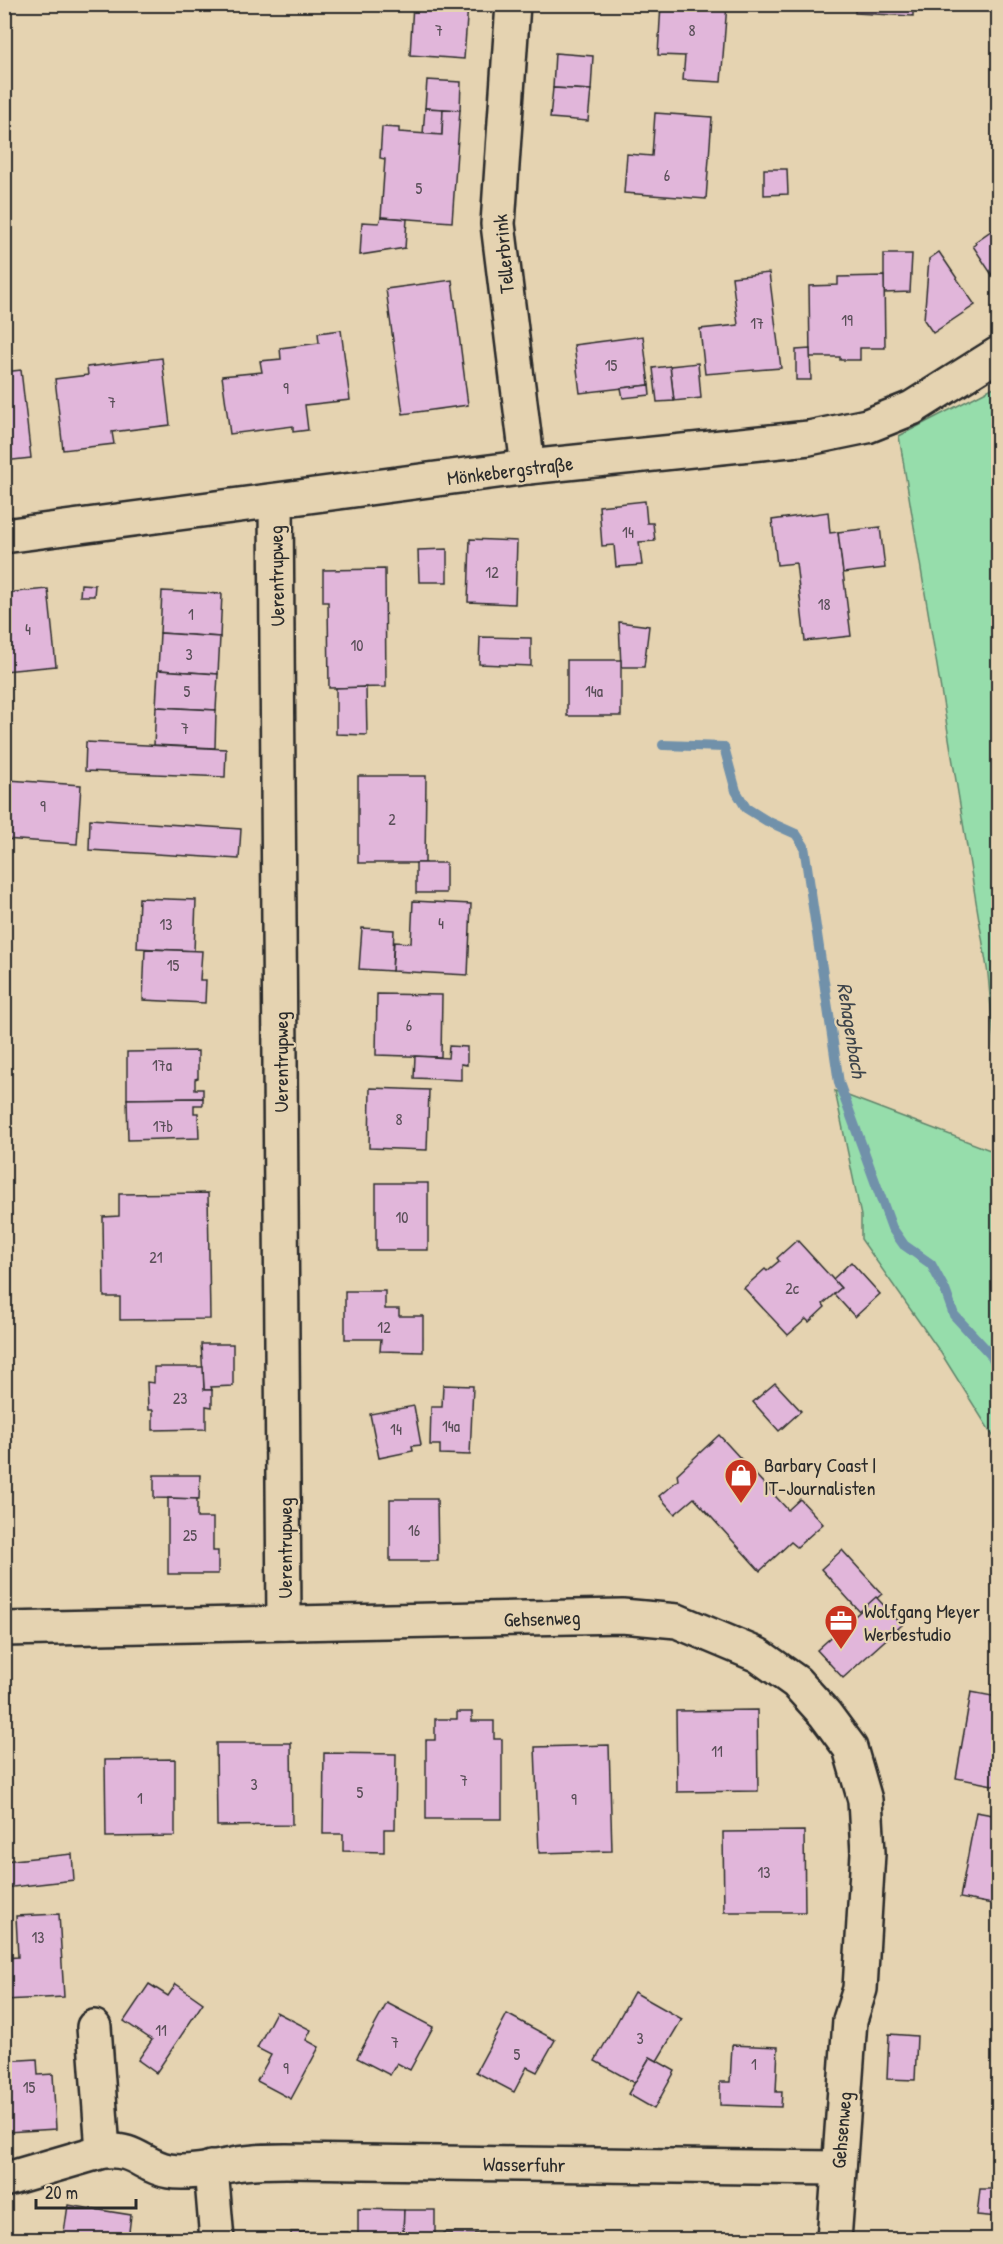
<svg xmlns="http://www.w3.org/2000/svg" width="1003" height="2244" font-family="'Patrick Hand',sans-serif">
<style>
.green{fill:#96ddab;stroke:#60846b;stroke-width:1.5}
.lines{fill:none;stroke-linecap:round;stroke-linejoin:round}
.stream{stroke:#7191aa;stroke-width:10}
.building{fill:#e1b6da;stroke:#2b2b2b;stroke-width:1.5}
.minor-casing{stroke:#2b2b2b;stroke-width:38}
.minor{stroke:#e5d3b1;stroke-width:33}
.labels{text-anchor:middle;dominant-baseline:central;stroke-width:4.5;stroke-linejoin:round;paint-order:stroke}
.number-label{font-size:16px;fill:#584e57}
.street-label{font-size:20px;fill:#2b2b2b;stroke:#e5d3b1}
.poi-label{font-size:20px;fill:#2b2b2b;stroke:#e5d3b1;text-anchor:start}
.water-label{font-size:21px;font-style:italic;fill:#3d444b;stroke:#e5d3b1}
</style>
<rect width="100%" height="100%" fill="#e5d3b1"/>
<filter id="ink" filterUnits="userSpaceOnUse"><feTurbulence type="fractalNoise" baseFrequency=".0167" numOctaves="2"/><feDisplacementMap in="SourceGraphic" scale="12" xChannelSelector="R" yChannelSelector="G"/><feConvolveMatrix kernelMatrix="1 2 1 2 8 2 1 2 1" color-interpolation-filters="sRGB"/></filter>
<g filter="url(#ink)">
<g class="green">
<path d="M998,385V1086L988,974L899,436Z"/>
<path d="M835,1091L998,1153V1444L941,1353L861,1239V1216Z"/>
</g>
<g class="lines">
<path class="stream" d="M663,745L724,747L736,791L746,808L767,821L796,834L804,846L839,1083L892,1228L904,1245L931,1264L945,1290L954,1315L992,1356L998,1370"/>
</g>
<g class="building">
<path d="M413,4H468L464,59L410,55Z"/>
<path d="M661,4H727L721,82L683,80L685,56L658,55Z"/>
<path d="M855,4H913V16L855,13Z"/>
<path d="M555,53L593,56L591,90L553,88Z"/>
<path d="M427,80L461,82L460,110L425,108Z"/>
<path d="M553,88L591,90L588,121L550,118Z"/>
<path d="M425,108L443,109L442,135L423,134Z"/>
<path d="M443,109L460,110L452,222L381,217L385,159L380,158L382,127L399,128V132L442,135Z"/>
<path d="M655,113L712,117L706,199L624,193L627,154L652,156Z"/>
<path d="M764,169H787L788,194L764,195Z"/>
<path d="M381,217L407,219L405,248L360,255L362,222L379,223Z"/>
<path d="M998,226V275L994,278L973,246L976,244L975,242Z"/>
<path d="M939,252L975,305L933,333L924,320L929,259Z"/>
<path d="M884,254H912L910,292L884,293Z"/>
<path d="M769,273L781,368L705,374L700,329L738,325L732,277Z"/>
<path d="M884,276L885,348H860V360H840V357H810L809,286L838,285V277Z"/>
<path d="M452,280L468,405L403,414L386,289Z"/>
<path d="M341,330L350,400L305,405L308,430L293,432V426L230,434L222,376L262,372L260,361L281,359L280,348L319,343L318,333Z"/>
<path d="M643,336L649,385L580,393L574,345Z"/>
<path d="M810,349L811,380H796V350Z"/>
<path d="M162,358L170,425L112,432L114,444L63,450L55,379L88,375L87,367Z"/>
<path d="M698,363L701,398L674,401L670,366Z"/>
<path d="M670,366L674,401L657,402L653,368Z"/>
<path d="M21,370L31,458L4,461V372Z"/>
<path d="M649,385L650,395L623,398L621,388Z"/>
<path d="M645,501L647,523H653L655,541L639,542L642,565L616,567L614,545L602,546L599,506Z"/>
<path d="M828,512L830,533L838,532L851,636L805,641L796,563L777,565L772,520Z"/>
<path d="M880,527L885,568L843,573L838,532Z"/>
<path d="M470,539L517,541L515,604L468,602Z"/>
<path d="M447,549V582H419L418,550Z"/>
<path d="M385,569L386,687L329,688L328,602H323V570Z"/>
<path d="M81,584L95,585L94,596H80Z"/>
<path d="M48,589L56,666L4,671V593Z"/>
<path d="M162,591L222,594L220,637L160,633Z"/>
<path d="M619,622L649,626L644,667H621Z"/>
<path d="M160,633L220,637L218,674L158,670Z"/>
<path d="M480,637L531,638V666L479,664Z"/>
<rect x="567" y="660" width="54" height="56"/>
<path d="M158,670L218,674L216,710L156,707Z"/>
<path d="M366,687L367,735L336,734V688Z"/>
<path d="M156,707L216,710L215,748L154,745Z"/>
<path d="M86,742L226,749L225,777L85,771Z"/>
<path d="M358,776H426L425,863H358Z"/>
<path d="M4,779L8,780L4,828Z"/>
<path d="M8,780L81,785L77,844L4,839Z"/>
<path d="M90,819L241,829L239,859L89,850Z"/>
<rect x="416" y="863" width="30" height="30"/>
<path d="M139,898L196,900L194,951L137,948Z"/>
<path d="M413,901L471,904L468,975L392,971L394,942L411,943Z"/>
<path d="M362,928L394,930L392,971L359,969Z"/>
<path d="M145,949L202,951L200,980H206L205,1003L143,1000Z"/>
<path d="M377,994L442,995L441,1057L376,1055Z"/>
<path d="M449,1046L467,1047V1065L461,1064V1080L414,1078L415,1056L448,1058Z"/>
<path d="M198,1051V1078L195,1079V1089H203V1098L127,1099V1052Z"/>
<path d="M370,1088L429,1090L427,1150L369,1148Z"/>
<path d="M203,1098V1105H194V1113H198L199,1138L128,1140L127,1099Z"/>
<rect x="376" y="1183" width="52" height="67"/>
<path d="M208,1193L210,1319L120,1320V1297H104L103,1217L119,1216V1194Z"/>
<path d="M797,1240L841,1288L823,1304L825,1307L809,1322L806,1319L788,1335L744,1288L765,1269L767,1271L779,1261L777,1258Z"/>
<path d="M851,1262L880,1294L855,1317L834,1294L841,1288L833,1279Z"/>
<path d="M345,1291H385V1309H399V1316H423V1352L380,1351L381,1339H345Z"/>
<path d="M201,1344H233V1386L211,1387L212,1390H204Z"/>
<path d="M154,1367H203L204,1390H212V1407L206,1406V1429L153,1430V1410H148L147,1382L154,1383Z"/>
<path d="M775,1383L801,1411L779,1431L753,1402Z"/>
<path d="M443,1385L473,1386L470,1455L440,1454V1445H430L431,1407H442Z"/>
<path d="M414,1406L421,1445L412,1446L413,1451L379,1458L370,1414Z"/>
<path d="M719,1435L788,1510L800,1499L823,1524L797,1547L791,1542L760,1571L694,1498L675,1514L659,1496L678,1480L677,1474Z"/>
<path d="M154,1475H200L199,1499L154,1498Z"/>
<path d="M168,1498L197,1499V1518H213V1551H218V1574H168Z"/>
<path d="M390,1499H437L438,1561H390Z"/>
<path d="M842,1550L882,1594L860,1612L821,1569Z"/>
<path d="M876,1597L902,1625L843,1678L817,1650Z"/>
<path d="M971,1692L998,1697V1786L956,1778Z"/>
<path d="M757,1710L758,1791L677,1792L676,1711Z"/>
<path d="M457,1712H472V1721H494V1739H502V1819H426V1740H435V1719H457Z"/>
<path d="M216,1743H291L292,1825L217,1826Z"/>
<path d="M609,1745L612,1851L539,1853L535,1747Z"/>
<path d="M324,1753L396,1754L395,1829H384V1852L343,1851V1834H323Z"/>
<path d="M175,1759V1836L106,1837L105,1760Z"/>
<path d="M976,1812L998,1816V1905L960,1898Z"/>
<path d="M804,1831L805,1912H724L723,1832Z"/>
<path d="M72,1854L74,1880L4,1888V1861Z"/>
<path d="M59,1914L64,1997L4,2000V1958L18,1957L16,1916Z"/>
<path d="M149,1984L168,1996L176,1984L203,2003L156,2073L138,2060L152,2040L124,2021Z"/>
<path d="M634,1992L682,2019L657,2061L650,2057L635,2083L595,2061Z"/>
<path d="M387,2003L433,2027L410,2070L397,2063L390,2075L357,2058Z"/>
<path d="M276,2012L311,2030L306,2040L319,2047L291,2099L257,2081L271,2055L257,2048Z"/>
<path d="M507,2014L555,2040L537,2072L527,2067L514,2092L476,2072Z"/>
<path d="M889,2034L917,2036L915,2080L887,2079Z"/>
<path d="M732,2045L778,2047L776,2092H782L781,2107L720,2105V2082H730Z"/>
<path d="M650,2057L675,2071L654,2109L628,2094Z"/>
<path d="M37,2059L38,2075L53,2074L56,2129L7,2132L4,2061Z"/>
<path d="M998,2129V2217L977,2215L980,2189H993Z"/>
<path d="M68,2205L131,2215L128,2240H63Z"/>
<path d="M358,2209L404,2210L403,2239H358Z"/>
<path d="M404,2210H435V2235H403Z"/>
<rect x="291" y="2232" width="57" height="8"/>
<path d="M444,2233L501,2234V2240H443Z"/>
<path d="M570,2237L624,2240H570Z"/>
</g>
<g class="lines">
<defs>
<g id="minor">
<path d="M513,4L498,224L528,467"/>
<path d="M276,501L284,1623"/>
<path d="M4,536L528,467L809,438L867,426L912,408L998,354"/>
<path d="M4,1629L622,1616L677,1621L758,1655L796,1682L825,1714L850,1748L865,1800L868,1853L860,1989L850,2020L834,2240"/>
<path d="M94,2027L103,2151"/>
<path d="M211,2168L217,2240"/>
<path d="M4,2180L103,2151C137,2148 141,2166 169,2171C193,2175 220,2166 244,2163C258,2161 272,2161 286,2161L838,2168"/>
</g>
</defs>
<use href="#minor" class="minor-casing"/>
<use href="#minor" class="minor"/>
</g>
</g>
<defs>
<symbol id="shop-pin" viewBox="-11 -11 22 30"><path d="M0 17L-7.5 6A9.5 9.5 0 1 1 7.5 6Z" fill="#c8321e" stroke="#e5d3b1"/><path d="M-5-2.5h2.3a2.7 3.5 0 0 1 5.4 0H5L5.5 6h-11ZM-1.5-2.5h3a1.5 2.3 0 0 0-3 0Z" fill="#fff"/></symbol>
<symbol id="office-pin" viewBox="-11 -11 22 30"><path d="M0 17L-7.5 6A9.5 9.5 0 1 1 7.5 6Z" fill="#c8321e" stroke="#e5d3b1"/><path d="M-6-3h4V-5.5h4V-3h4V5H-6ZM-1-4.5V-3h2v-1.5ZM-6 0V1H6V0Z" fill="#fff"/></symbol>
</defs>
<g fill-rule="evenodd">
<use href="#shop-pin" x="722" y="1456" width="38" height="52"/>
<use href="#office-pin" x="822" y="1602" width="38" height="52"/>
</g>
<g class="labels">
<g class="number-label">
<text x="439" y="30">7</text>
<text x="692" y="30">8</text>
<text x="667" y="175">6</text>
<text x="419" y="188">5</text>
<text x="847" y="320">19</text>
<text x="757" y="323">17</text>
<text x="611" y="365">15</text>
<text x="286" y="388">9</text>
<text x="112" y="402">7</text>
<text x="628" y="532">14</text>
<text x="492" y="572">12</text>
<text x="824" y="604">18</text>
<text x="191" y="614">1</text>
<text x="28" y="629">4</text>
<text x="357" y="645">10</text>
<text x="189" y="654">3</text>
<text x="187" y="691">5</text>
<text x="594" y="691">14a</text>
<text x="185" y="728">7</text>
<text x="43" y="806">9</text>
<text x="392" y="819">2</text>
<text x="441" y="923">4</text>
<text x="166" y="924">13</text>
<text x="173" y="965">15</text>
<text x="409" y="1025">6</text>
<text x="162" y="1065">17a</text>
<text x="399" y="1119">8</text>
<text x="163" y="1126">17b</text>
<text x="402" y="1217">10</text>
<text x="156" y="1257">21</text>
<text x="792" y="1288">2c</text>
<text x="384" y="1327">12</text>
<text x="180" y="1398">23</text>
<text x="451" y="1426">14a</text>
<text x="396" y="1429">14</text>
<text x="414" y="1530">16</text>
<text x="190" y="1535">25</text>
<text x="717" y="1751">11</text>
<text x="464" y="1780">7</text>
<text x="254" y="1784">3</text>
<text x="360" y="1792">5</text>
<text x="140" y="1798">1</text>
<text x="574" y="1799">9</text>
<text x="764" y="1872">13</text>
<text x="38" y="1937">13</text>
<text x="161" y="2030">11</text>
<text x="640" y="2038">3</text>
<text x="395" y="2042">7</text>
<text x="517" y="2054">5</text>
<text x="754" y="2064">1</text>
<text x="286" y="2068">9</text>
<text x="29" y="2087">15</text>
</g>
<g class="street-label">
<text transform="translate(503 254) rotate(-95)">Tellerbrink</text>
<text transform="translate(510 470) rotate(-7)">Mönkebergstraße</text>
<text transform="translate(276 576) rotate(-91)">Uerentrupweg</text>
<text transform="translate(280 1062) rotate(-90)">Uerentrupweg</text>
<text transform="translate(284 1548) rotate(-90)">Uerentrupweg</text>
<text transform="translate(542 1618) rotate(-2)">Gehsenweg</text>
<text transform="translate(841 2130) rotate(-85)">Gehsenweg</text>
<text transform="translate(524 2164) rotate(1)">Wasserfuhr</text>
</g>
<g class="poi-label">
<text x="764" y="1464">Barbary Coast |<tspan x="764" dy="23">IT-Journalisten</tspan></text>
<text x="864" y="1610">Wolfgang Meyer<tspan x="864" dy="23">Werbestudio</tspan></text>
</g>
<g class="water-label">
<text transform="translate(852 1030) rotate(81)">Rehagenbach</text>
</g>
</g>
<rect width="1003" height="2244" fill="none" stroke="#e5d3b1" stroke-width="24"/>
<rect x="12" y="12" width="979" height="2220" fill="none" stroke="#2b2b2b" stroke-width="2" filter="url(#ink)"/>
<path d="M36 2199v9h100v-9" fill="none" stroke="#2b2b2b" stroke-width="3"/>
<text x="45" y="2199" font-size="18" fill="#2b2b2b" stroke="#e5d3b1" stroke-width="4.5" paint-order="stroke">20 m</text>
</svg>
